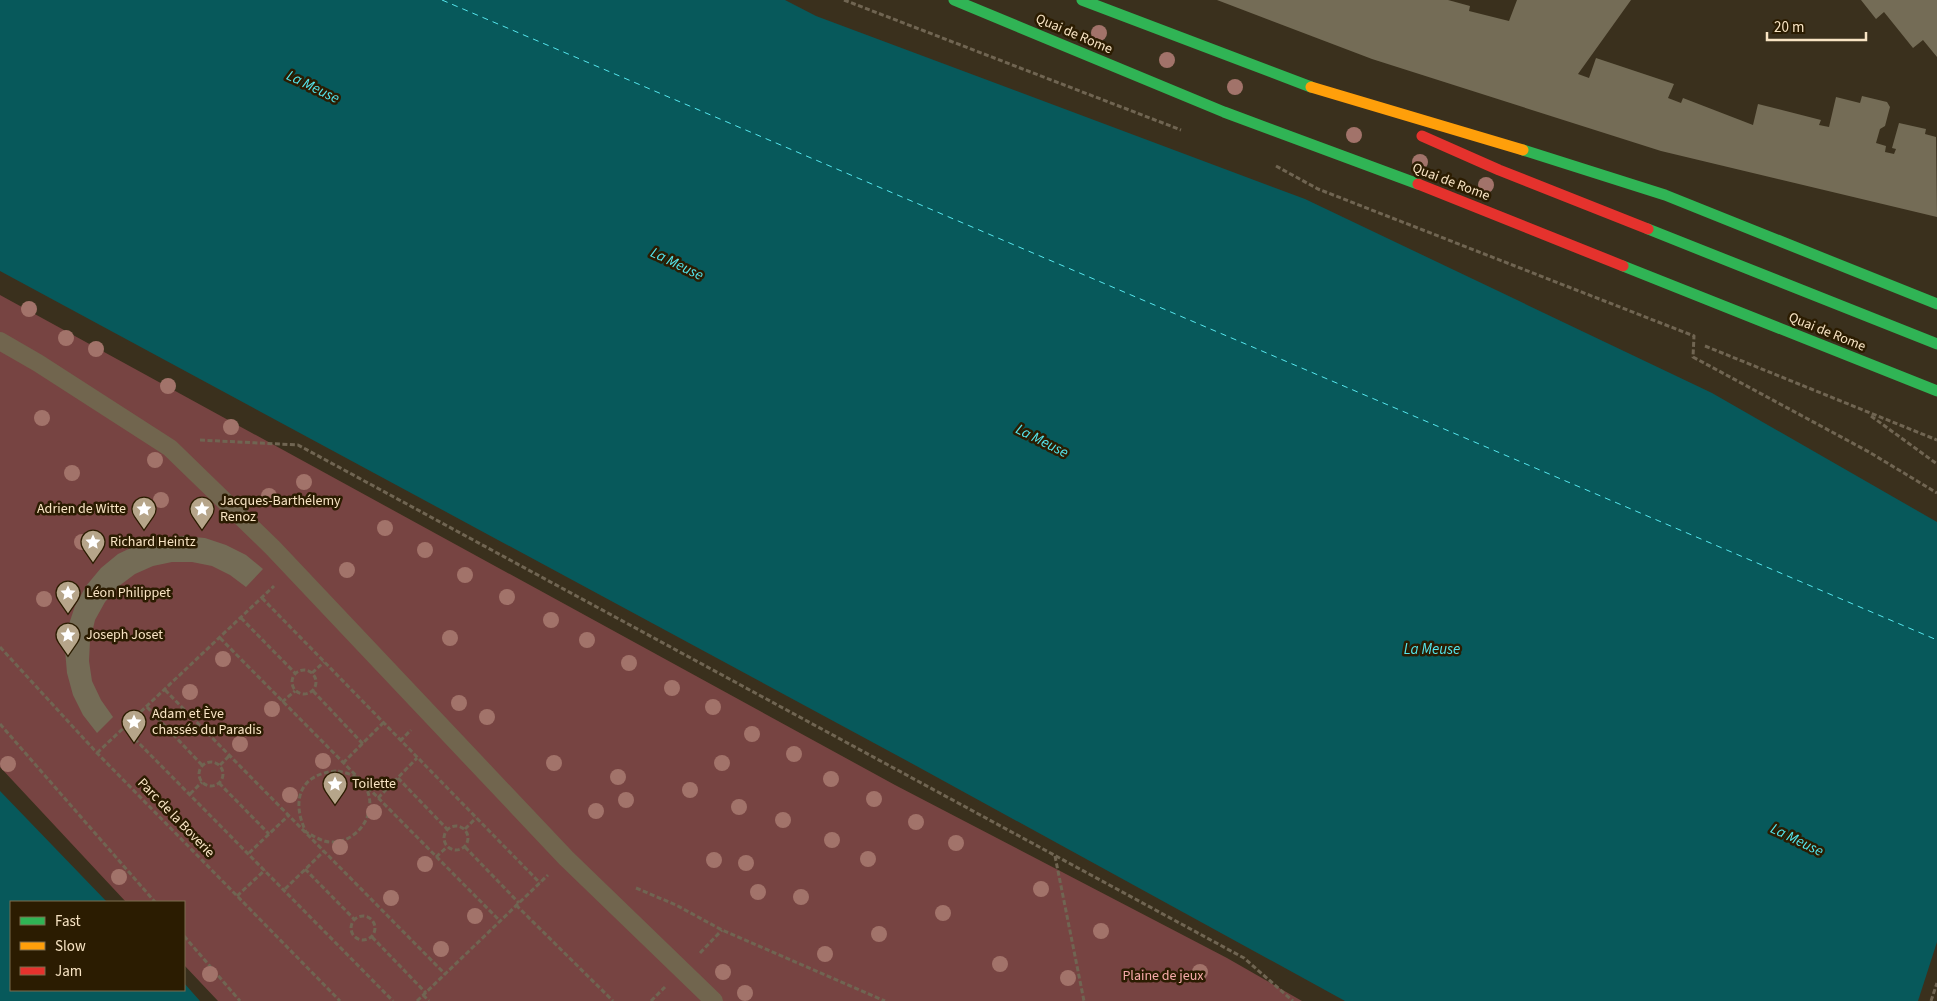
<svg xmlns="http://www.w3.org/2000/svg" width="1937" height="1001" font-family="'Source Sans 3',sans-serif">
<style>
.green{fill:#774442}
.water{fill:#07595b}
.pier{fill:#3a301d}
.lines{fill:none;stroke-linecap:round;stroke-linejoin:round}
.ferry{stroke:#55e6ed;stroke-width:1;stroke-dasharray:6 5;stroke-linecap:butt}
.building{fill:#746c56}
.path{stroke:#706552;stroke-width:3;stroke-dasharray:5 2.5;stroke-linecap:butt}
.lane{stroke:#71654e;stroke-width:18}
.fast{stroke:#30b455;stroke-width:11}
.slow{stroke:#ff9f0a;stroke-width:11}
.jam{stroke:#e5322d;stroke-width:11}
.tree{fill:#a2736a}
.labels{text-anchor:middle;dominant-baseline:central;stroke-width:5;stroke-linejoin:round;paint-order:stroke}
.street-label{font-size:14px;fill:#f8e4c4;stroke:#2b1c01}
.poi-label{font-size:14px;fill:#f8e4c4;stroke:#2b1c01;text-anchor:start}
.park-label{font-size:14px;fill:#f7aaa9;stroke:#2b1c01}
.water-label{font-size:15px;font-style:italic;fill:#55e6ed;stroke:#2b1c01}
</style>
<rect width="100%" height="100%" fill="#3a301d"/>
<path class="green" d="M0,295L895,785L1227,958L1302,1001H218L184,965V902H126L0,767Z"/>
<g class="water">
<path d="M0,0H785L816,16L1305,199L1712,393L1937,522V1001H1345L911,763L0,271Z"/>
<path d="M0,791L107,902H11V990H184V983L200,1001H0Z"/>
</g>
<path class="pier" d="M1937,942V1001H1918Z"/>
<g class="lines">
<path class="ferry" d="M442,0L1937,640"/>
</g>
<g class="building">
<path d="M1217,0H1448L1470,6L1469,11L1509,21L1517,0H1631L1578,74L1589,78L1596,58L1674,84L1668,98L1681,103L1683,98L1753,125L1758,104L1821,120L1819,125L1829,127L1836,97L1860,103L1862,96L1887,102L1890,107L1885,126L1880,129L1876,143L1886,146L1885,152L1894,154L1896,149L1892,148L1899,123L1926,129L1925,134L1936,137L1937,217L1661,151L1372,59Z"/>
<path d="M1861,0H1937V57L1923,40L1913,48L1884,12L1876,19Z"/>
<path d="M183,536L205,538L226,545L246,555L263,569L246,587L230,575L212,566L192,562H172L153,566L135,574L119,586L105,602L95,620L90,641L89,661L92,681L101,700L113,717L97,733L83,715L73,695L67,673L65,650L68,627L75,606L86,586L101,568L118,554L139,544L160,538Z"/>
</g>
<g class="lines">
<g class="path">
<path d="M844,0L1181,130"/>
<path d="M1276,166L1318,189L1694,336L1693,357L1869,452L1937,493"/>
<path d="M1705,346L1937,440"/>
<path d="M1871,416L1937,464"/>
<path d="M200,440L298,445L1244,958L1293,1001"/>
<path d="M262,598L540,883"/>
<path d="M241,618L295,673"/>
<path d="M220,638L500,921"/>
<path d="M0,647L97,753L340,1001"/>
<circle cx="304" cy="682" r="12"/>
<path d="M312,673L324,662"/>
<path d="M165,690L445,974"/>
<path d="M313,691L363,744"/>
<path d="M282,702L295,691"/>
<path d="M147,707L202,765"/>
<path d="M0,724L155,902"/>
<path d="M124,728L393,1001"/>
<path d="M400,741L411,730"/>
<path d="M97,753L274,586"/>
<circle cx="211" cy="774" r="12"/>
<path d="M343,763L383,723"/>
<path d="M220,765L230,755"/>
<path d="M338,771C346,773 356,775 362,782C382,806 361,843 331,842C322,842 314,836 306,832C291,801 299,773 338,771Z"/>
<path d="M398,778L447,829"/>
<path d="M219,783L269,834"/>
<path d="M190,794L202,782"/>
<path d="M378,798L417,758"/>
<circle cx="456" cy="838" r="12"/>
<path d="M465,829L476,818"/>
<path d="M465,847L519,903"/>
<path d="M249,853L289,815"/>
<path d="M1055,856L1084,1001"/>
<path d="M436,857L447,847"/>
<path d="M305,869L355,920"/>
<path d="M636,888L676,905L722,930L885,1001"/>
<path d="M285,889L324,851"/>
<path d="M237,896L265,870"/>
<path d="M516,905L613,1001"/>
<circle cx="363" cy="928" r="12"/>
<path d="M184,936L240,1001"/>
<path d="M372,937L426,993"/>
<path d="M700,953L722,930"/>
<path d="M423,995L429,1001"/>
<path d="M417,1001L548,875"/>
<path d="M651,1001L665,987"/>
<path d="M1931,1001L1937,983"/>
</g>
<path class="lane" d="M0,341L38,363L170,448L273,548L566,858L714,1001"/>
<g class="fast">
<path d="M954,0L1224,112L1418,184"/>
<path d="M1082,0L1311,87"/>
<path d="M1523,150L1665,195L1937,304"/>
<path d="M1648,229L1937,344"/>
<path d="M1623,266L1937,391"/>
</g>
<path class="slow" d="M1311,87L1523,150"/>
<g class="jam">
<path d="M1422,136L1499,170L1648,229"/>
<path d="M1418,184L1623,266"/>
</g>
</g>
<g class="tree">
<circle cx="1099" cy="33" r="8"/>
<circle cx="1167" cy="60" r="8"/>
<circle cx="1235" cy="87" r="8"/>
<circle cx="1354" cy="135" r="8"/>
<circle cx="1420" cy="162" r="8"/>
<circle cx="1486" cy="185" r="8"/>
<circle cx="29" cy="309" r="8"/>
<circle cx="66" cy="338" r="8"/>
<circle cx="96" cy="349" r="8"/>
<circle cx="168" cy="386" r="8"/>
<circle cx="42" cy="418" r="8"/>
<circle cx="231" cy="427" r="8"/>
<circle cx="155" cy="460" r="8"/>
<circle cx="72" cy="473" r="8"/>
<circle cx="304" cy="482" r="8"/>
<circle cx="269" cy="496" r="8"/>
<circle cx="161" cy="500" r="8"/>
<circle cx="385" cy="528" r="8"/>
<circle cx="82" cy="542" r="8"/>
<circle cx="425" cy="550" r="8"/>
<circle cx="347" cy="570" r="8"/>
<circle cx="465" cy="575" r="8"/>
<circle cx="507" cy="597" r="8"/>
<circle cx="44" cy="599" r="8"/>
<circle cx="551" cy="620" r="8"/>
<circle cx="450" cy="638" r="8"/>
<circle cx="587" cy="640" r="8"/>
<circle cx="223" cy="659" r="8"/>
<circle cx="629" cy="663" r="8"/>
<circle cx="672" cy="688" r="8"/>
<circle cx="190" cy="692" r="8"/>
<circle cx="459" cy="703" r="8"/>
<circle cx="713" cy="707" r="8"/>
<circle cx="272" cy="709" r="8"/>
<circle cx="487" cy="717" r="8"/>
<circle cx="752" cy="734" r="8"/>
<circle cx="240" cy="744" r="8"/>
<circle cx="794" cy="754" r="8"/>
<circle cx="323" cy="761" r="8"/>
<circle cx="554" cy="763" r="8"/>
<circle cx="722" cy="763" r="8"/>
<circle cx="8" cy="764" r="8"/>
<circle cx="618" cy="777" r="8"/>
<circle cx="831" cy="779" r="8"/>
<circle cx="690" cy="790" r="8"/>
<circle cx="290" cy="795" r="8"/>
<circle cx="874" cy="799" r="8"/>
<circle cx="626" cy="800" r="8"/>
<circle cx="739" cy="807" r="8"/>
<circle cx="596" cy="811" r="8"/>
<circle cx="374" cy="812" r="8"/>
<circle cx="783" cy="820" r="8"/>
<circle cx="916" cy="822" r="8"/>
<circle cx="832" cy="840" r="8"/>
<circle cx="956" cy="843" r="8"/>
<circle cx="340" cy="847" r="8"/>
<circle cx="868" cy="859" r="8"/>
<circle cx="714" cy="860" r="8"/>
<circle cx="746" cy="863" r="8"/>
<circle cx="425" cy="864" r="8"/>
<circle cx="119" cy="877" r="8"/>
<circle cx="1041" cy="889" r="8"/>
<circle cx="758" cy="892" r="8"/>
<circle cx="801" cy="897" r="8"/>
<circle cx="391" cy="898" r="8"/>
<circle cx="943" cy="913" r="8"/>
<circle cx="475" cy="916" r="8"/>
<circle cx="1101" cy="931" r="8"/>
<circle cx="879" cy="934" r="8"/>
<circle cx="441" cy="949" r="8"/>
<circle cx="825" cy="954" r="8"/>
<circle cx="1000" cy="964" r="8"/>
<circle cx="723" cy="972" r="8"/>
<circle cx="1200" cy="972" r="8"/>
<circle cx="210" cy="974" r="8"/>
<circle cx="1068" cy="978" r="8"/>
<circle cx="745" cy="993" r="8"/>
</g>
<defs>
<symbol id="sight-pin" viewBox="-11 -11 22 30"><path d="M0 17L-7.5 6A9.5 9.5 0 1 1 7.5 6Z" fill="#b6a58a" stroke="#2b1c01"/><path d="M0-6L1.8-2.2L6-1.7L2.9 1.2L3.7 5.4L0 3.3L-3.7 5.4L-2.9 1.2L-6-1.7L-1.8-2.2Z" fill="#fff"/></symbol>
</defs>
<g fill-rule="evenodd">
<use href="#sight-pin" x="130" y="495" width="28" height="38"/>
<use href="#sight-pin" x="188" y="495" width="28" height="38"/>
<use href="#sight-pin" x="79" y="528" width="28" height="38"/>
<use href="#sight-pin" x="54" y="579" width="28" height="38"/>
<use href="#sight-pin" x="54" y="621" width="28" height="38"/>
<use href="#sight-pin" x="120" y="708" width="28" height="38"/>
<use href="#sight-pin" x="321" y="770" width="28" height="38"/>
</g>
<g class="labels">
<g class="street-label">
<text transform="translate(1074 34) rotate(23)">Quai de Rome</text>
<text transform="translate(1451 182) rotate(21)">Quai de Rome</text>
<text transform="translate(1827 332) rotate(22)">Quai de Rome</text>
<text transform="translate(176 818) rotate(46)">Parc de la Boverie</text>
</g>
<g class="poi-label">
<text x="220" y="501">Jacques-Barthélemy<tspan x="220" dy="16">Renoz</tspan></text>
<text x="126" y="509" text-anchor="end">Adrien de Witte</text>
<text x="110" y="542">Richard Heintz</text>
<text x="86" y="593">Léon Philippet</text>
<text x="86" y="635">Joseph Joset</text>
<text x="152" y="714">Adam et Ève<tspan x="152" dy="16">chassés du Paradis</tspan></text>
<text x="352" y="784">Toilette</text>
</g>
<g class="park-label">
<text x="1163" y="976">Plaine de jeux</text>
</g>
<g class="water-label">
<text transform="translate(313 87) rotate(26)">La Meuse</text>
<text transform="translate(677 264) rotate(26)">La Meuse</text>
<text transform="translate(1042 441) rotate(27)">La Meuse</text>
<text x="1432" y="649">La Meuse</text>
<text transform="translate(1797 840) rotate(26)">La Meuse</text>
</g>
</g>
<rect x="10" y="901" width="175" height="90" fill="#2b1c01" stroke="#7d6c4f"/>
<rect x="20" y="917" width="25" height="8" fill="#30b455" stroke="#7d6c4f"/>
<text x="55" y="926" font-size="15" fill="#f8e4c4">Fast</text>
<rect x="20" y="942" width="25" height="8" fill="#ff9f0a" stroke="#7d6c4f"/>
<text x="55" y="951" font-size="15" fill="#f8e4c4">Slow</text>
<rect x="20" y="967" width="25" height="8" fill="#e5322d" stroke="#7d6c4f"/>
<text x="55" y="976" font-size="15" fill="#f8e4c4">Jam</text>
<path d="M1767 32v8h99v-8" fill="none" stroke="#f8e4c4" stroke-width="2.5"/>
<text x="1774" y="32" font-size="15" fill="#f8e4c4" stroke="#2b1c01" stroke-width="4" paint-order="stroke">20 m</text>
</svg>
